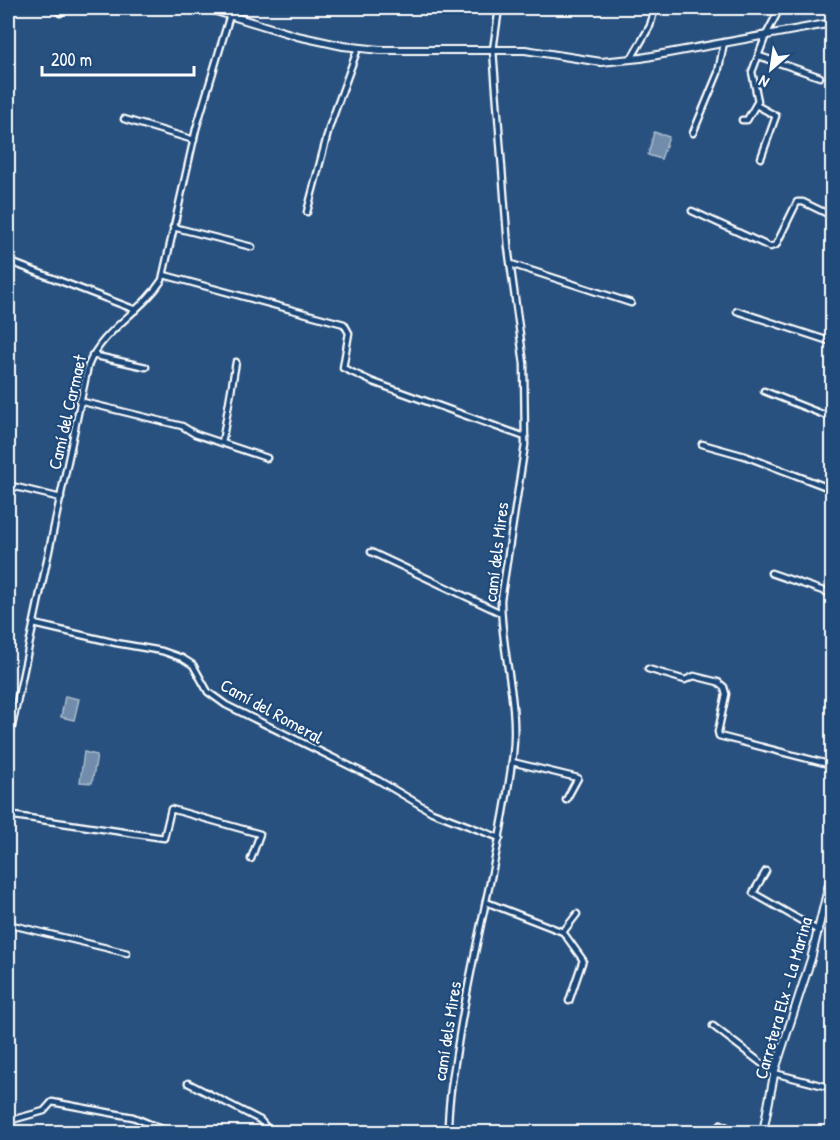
<svg xmlns="http://www.w3.org/2000/svg" width="840" height="1140" font-family="'Patrick Hand',sans-serif">
<style>
.water{fill:#718dab;stroke:#aabbcd;stroke-width:1.5}
.lines{fill:none;stroke-linecap:round;stroke-linejoin:round}
.minor-casing{stroke:#fff;stroke-width:9}
.secondary-casing{stroke:#fff;stroke-width:10}
.minor{stroke:#1f4a7a;stroke-width:4.5}
.secondary{stroke:#1f4a7a;stroke-width:6}
.labels{text-anchor:middle;dominant-baseline:central;stroke-width:4.5;stroke-linejoin:round;paint-order:stroke}
.street-label{font-size:18px;fill:#fff;stroke:#1f4a7a}
</style>
<rect width="100%" height="100%" fill="#28517f"/>
<filter id="ink" filterUnits="userSpaceOnUse"><feTurbulence type="fractalNoise" baseFrequency=".0167" numOctaves="2"/><feDisplacementMap in="SourceGraphic" scale="12" xChannelSelector="R" yChannelSelector="G"/><feConvolveMatrix kernelMatrix="1 2 1 2 8 2 1 2 1" color-interpolation-filters="sRGB"/></filter>
<g filter="url(#ink)">
<g class="water">
<path d="M654,132L669,137L661,159L648,155Z"/>
<path d="M65,696L79,699L74,720L61,717Z"/>
<path d="M84,752L97,755L92,783L80,782Z"/>
</g>
<g class="lines">
<defs>
<g id="minor">
<path d="M60,13L62,8"/>
<path d="M759,56L820,77"/>
<path d="M631,59L650,26L655,8"/>
<path d="M756,105L776,116L761,158"/>
<path d="M124,119L194,140"/>
<path d="M742,120H747L758,101L752,72L766,35L780,8"/>
<path d="M693,133L718,73L724,42"/>
<path d="M692,211L770,247L776,245L797,202H803L832,216"/>
<path d="M307,212L330,125L358,48"/>
<path d="M173,227L252,247"/>
<path d="M832,246V245"/>
<path d="M8,261L136,310"/>
<path d="M511,264L631,303"/>
<path d="M164,275L344,324L349,333L343,368L373,382L525,437"/>
<path d="M737,311L832,342"/>
<path d="M92,355L146,367"/>
<path d="M764,391L832,418"/>
<path d="M79,401L182,426L195,434L267,458"/>
<path d="M222,443L236,362"/>
<path d="M702,444L745,456L832,489"/>
<path d="M8,485L61,498"/>
<path d="M371,552L501,613"/>
<path d="M771,573L832,594"/>
<path d="M34,624L116,643L162,651L182,658L193,665L208,692L226,705L378,780L432,812L500,838"/>
<path d="M648,669L685,680L694,676L718,682L724,687L726,694L718,732L719,736L832,765"/>
<path d="M8,745L88,366C103,328 141,313 162,280L196,129L232,8"/>
<path d="M512,762L578,778L566,800"/>
<path d="M8,815L164,838L171,809L260,834L251,859"/>
<path d="M8,819V821"/>
<path d="M766,871L753,893L819,931"/>
<path d="M486,902L563,932L583,960L569,1001"/>
<path d="M825,905L832,906"/>
<path d="M8,924L127,953"/>
<path d="M563,932L577,914"/>
<path d="M713,1026L774,1073L832,1088"/>
<path d="M188,1083L260,1120L267,1128L266,1132"/>
<path d="M8,1121L44,1111L52,1102L133,1117L169,1132"/>
<path d="M448,1132C448,1100 454,1069 459,1037C474,942 501,850 513,754C519,701 501,652 501,600L525,445L524,364L508,247L493,50L499,8"/>
<path d="M716,1132L721,1124L736,1132"/>
</g>
<g id="secondary">
<path d="M206,8L297,36L343,46L380,50H525L601,62L641,58L832,23"/>
<path d="M763,1132L775,1070L811,959L832,872"/>
</g>
</defs>
<use href="#minor" class="minor-casing"/>
<use href="#secondary" class="secondary-casing"/>
<use href="#minor" class="minor"/>
<use href="#secondary" class="secondary"/>
</g>
</g>
<g class="labels">
<g class="street-label">
<text transform="translate(67 412) rotate(-77)">Camí del Carmaet</text>
<text transform="translate(496 552) rotate(-83)">camí dels Mires</text>
<text transform="translate(272 711) rotate(29)">Camí del Romeral</text>
<text transform="translate(783 998) rotate(-74)">Carretera Elx - La Marina</text>
<text transform="translate(447 1031) rotate(-81)">camí dels Mires</text>
</g>
</g>
<rect width="840" height="1140" fill="none" stroke="#1f4a7a" stroke-width="30"/>
<rect x="15" y="15" width="810" height="1110" fill="none" stroke="#fff" stroke-width="2" filter="url(#ink)"/>
<g transform="translate(771 69) rotate(209)" stroke="#1f4a7a" stroke-width="4.5" paint-order="stroke">
<path d="M0-4.5L10 22L0 15L-10 22Z" fill="#ffffff"/>
<text y="-9" font-size="16" font-weight="bold" text-anchor="middle" fill="#ffffff">N</text>
</g>
<path d="M42 66v9h152v-9" fill="none" stroke="#ffffff" stroke-width="3"/>
<text x="51" y="66" font-size="18" fill="#ffffff" stroke="#1f4a7a" stroke-width="4.5" paint-order="stroke">200 m</text>
</svg>
